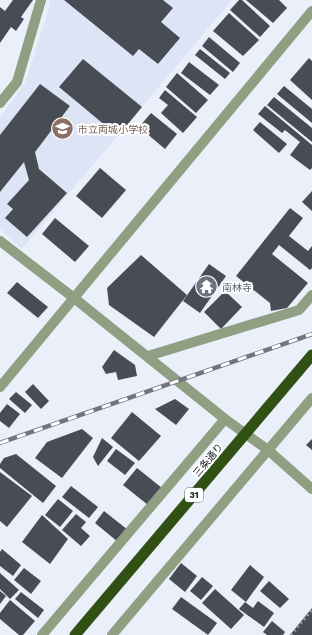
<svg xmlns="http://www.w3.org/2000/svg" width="312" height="635" font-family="'Work Sans','Noto Sans JP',sans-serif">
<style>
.built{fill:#dce4f6}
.building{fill:#484d55}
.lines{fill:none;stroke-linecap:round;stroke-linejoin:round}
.path{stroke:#989ca4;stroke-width:2.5;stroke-dasharray:2 3;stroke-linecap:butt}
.minor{stroke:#8e9f82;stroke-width:10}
.rail-casing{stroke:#72757c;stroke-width:4.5}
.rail{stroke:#fff;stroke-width:3;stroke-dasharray:9;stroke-linecap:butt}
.trunk-bridge{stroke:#315014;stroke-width:11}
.labels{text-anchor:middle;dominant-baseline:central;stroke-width:4;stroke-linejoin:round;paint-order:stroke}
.shield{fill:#fff;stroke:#646668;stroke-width:1}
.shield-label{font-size:9px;font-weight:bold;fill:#222428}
.education-label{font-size:10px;fill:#785e54;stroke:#fff;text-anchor:start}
.worship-label{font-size:10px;fill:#5b616d;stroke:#fff;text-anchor:start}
.street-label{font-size:10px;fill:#222428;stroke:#fff}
</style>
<rect width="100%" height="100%" fill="#eaeffa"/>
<path class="built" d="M50,0H232L22,249L0,229V118L25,83L49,8Z"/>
<g class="building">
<path d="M13,0H33L21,17L24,19L16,31L11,27L0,43V7L5,11Z"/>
<path d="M64,0H163L173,8L161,22L180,38L158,64L139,49L133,56Z"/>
<path d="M239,0H242L270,26L260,37L230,10Z"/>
<path d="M246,0H279L287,8L273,23Z"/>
<path d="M229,13L259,40L243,56L213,31Z"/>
<path d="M209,37L240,63L233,72L202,46Z"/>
<path d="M200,49L230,73L225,79L195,55Z"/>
<path d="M309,58L312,61V100L290,80Z"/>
<path d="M83,59L142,107L118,136L59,87Z"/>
<path d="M189,62L219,85L210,95L181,73Z"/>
<path d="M177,73L208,100L196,113L166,87Z"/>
<path d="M40,84L70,106L35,152L39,169L67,193L27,237L5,218L13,209L7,204L29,180L24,162L0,192V135Z"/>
<path d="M284,86L312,109V123L277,94Z"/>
<path d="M165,90L197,117L183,133L161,113L168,105L159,98Z"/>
<path d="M274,97L312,128V142L267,105Z"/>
<path d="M265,106L312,145V168L310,170L290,155L300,142L285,130L282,133L258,114Z"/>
<path d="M151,113L177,134L165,149L139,127Z"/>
<path d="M260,122L287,144L279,153L253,130Z"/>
<path d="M100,168L126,190L102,218L76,196Z"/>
<path d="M312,191V211L302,202Z"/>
<path d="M290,208L303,218L289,236L308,251L312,246V268L310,270L279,245L272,254L308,283L287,308L271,311L270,303L236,276Z"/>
<path d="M55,218L89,246L75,262L42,234Z"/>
<path d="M141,255L187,295L154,337L109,305L107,288Z"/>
<path d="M209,264L226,276L200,313L183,301Z"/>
<path d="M17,282L48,307L38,318L7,293Z"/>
<path d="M225,291L242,307L221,329L204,312Z"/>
<path d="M114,350L135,365L137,376L118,380L116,372L106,374L102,367Z"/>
<path d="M33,384L49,401L41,409L25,392Z"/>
<path d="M16,392L32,405L25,413L9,399Z"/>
<path d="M175,399L189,409L176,425L155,409Z"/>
<path d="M7,404L20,414L9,428L0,421V413Z"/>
<path d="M132,412L161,436L139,461L111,438Z"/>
<path d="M82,429L93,438L62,478L35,458L47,442Z"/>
<path d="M102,438L113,447L98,466L93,457Z"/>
<path d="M312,439V450L306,445Z"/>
<path d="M116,449L135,463L125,475L107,461Z"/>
<path d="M16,454L56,486L43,503L0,468V464L4,458Z"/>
<path d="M137,468L162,488L148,505L123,485Z"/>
<path d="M0,472L32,496L7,527L0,521Z"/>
<path d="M71,486L98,507L89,518L62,497Z"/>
<path d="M58,499L73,511L60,527L45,515Z"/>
<path d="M104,511L128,530L118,542L95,523Z"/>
<path d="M76,514L86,522L81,528L90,536L81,546L62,530Z"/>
<path d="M42,515L68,539L50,564L22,542Z"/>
<path d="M2,549L21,565L13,576L0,566V552Z"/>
<path d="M181,563L197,576L185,592L169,579Z"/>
<path d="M250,565L264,577L246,602L231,590Z"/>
<path d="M24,568L41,581L31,594L14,580Z"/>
<path d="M0,573L19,590L10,599L0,589Z"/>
<path d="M202,577L213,586L201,600L190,591Z"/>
<path d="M269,581L289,599L280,608L260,591Z"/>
<path d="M215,589L244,615L231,629L202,603Z"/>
<path d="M0,591L6,596L0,604Z"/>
<path d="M21,592L44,610L38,618L15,599Z"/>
<path d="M181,597L217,623L208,635L172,609Z"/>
<path d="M10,600L35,621L23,635H19L0,619V613Z"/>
<path d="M258,601L274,613L264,627L239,609L245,602L253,608Z"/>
<path d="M312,608V635H290Z"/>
<path d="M272,621L285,632L283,635H267L263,632Z"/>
</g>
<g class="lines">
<path class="path" d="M291,635L312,610"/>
<g class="minor">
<path d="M0,103L17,82L41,0"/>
<path d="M0,241L74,298L225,419L268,450L312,489"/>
<path d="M148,356L299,310L312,295"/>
<path d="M0,387L312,11"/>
<path d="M42,635L225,419"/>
<path d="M112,635L312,398"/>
</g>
<defs>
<path id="rail" d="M0,443L312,334"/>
</defs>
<use href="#rail" class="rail-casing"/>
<use href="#rail" class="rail"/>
<path class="trunk-bridge" d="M75,635L312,355"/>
</g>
<defs>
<symbol id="school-disc" viewBox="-11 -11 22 22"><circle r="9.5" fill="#8d6e63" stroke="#fff"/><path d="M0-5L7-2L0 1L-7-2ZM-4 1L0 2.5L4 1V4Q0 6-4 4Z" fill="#fff"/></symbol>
<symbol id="temple-disc" viewBox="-11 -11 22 22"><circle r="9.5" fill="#6b7280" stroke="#fff"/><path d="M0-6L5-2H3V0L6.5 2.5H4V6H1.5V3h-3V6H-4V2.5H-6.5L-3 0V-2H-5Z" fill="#fff"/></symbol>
</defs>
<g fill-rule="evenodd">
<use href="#school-disc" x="50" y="116" width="25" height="25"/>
<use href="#temple-disc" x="194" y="274" width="25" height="25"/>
</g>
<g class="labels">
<rect class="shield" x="185" y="488" width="18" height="14" rx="3"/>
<g class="shield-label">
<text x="194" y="495">31</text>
</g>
<g class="education-label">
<text x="78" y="129">市立両城小学校</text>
</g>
<g class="worship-label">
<text x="222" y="287">南林寺</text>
</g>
<g class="street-label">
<text transform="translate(208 460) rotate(-50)">三条通り</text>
</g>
</g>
</svg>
